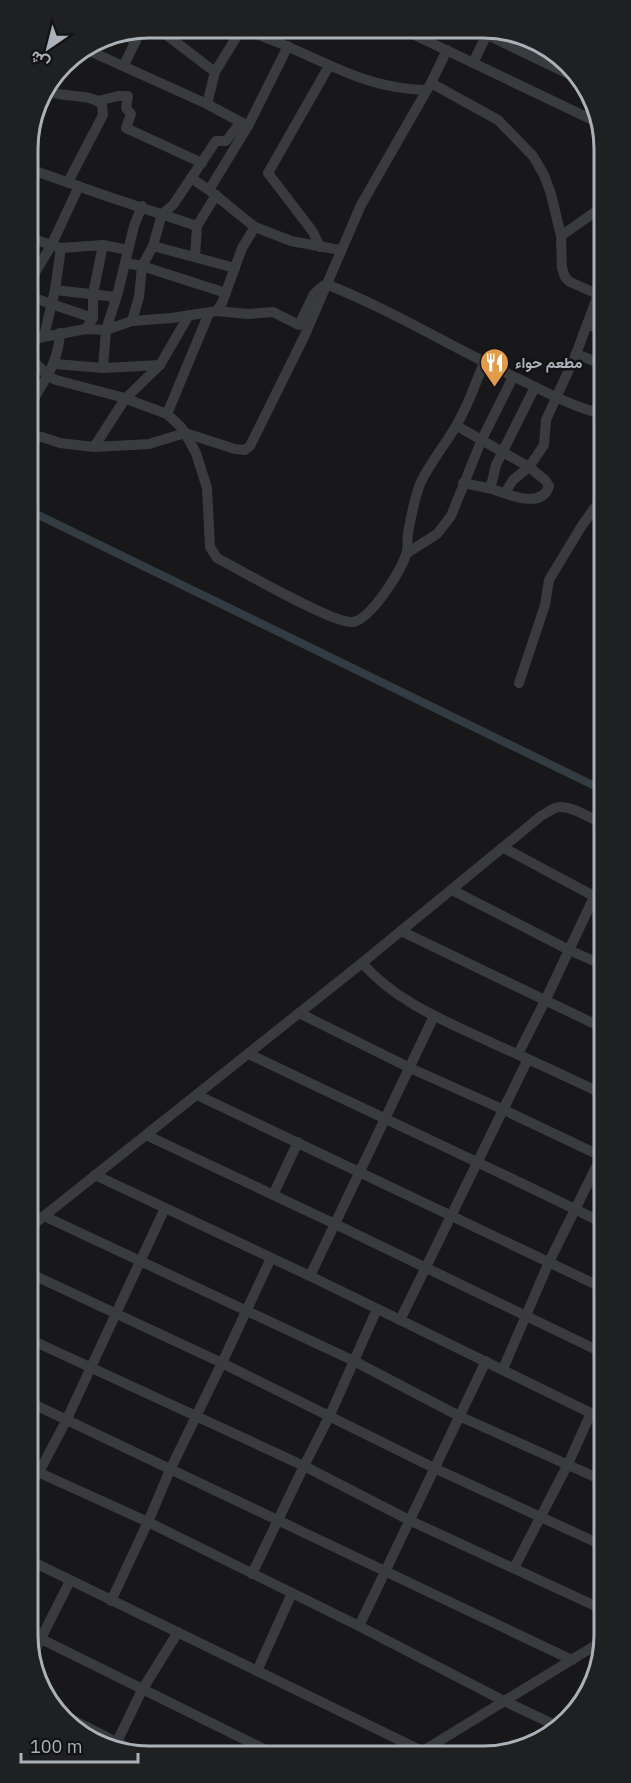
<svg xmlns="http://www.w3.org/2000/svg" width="631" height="1783" font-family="'IBM Plex Sans',Vazirmatn,sans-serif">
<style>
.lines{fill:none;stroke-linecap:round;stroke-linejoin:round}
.canal{stroke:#323c42;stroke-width:8}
.minor{stroke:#393b3e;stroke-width:10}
.labels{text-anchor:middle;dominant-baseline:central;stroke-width:5;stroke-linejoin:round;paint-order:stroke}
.poi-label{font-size:15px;font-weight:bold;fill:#abb1b8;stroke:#131315;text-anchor:start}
.rim{fill:none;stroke:#abb1b8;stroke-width:3}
</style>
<rect width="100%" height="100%" fill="#18181a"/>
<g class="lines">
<path class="canal" d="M28,510L603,790"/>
<g class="minor">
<path d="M156,27L215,72"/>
<path d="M245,28C260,36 275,41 291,48C339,69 373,89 427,90"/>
<path d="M402,29L601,124"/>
<path d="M475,29L577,78"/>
<path d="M120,33L136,41"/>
<path d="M83,48L207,104L248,126"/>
<path d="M473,63L489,30"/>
<path d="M124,65L142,28"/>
<path d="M431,83L498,120L533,156L544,175L551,194L561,236L562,268L565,277L570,282L602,296"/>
<path d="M51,92C68,98 87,93 102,104L103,115L68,182"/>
<path d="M97,101L118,96H128L126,108L131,114L126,128L202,163"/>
<path d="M207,104L215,72L242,28"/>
<path d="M36,107C51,92 50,99 53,77"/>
<path d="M27,168L109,197L197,226"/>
<path d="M191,178L209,190L255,227L291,241L340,250"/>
<path d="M209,190L248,126L288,46"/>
<path d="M561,236L602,207"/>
<path d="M27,237L61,248L103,245L128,250"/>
<path d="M153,246L235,268"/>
<path d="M320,247L313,232L268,173L329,66"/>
<path d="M195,257L197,226L216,195"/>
<path d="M126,263L142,266L226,293"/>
<path d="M326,284C394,311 455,349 521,380C548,393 573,407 602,414"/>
<path d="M27,286L51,246L79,186"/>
<path d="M55,290L116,297"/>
<path d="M28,296L93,318"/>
<path d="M217,311L222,303L242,248L255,227"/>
<path d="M132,321L139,297L142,266L153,246L162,214L173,205L216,141H226L241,122"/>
<path d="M587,324L602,330"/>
<path d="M86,329L93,318V294L103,245"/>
<path d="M44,336L55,290L61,248"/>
<path d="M28,340L86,329L106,330L132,321L172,318L217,311L248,314L273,312L299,325L314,294L323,286"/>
<path d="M576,354L602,364"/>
<path d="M28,355L48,376L56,380L121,397L167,414L181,427L185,433L196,453L207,488L210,547L217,558C239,569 334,625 353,622C371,619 403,569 407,551C408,545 407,539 408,533C411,517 414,500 420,484C429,464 445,445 456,426C468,406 475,384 484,363"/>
<path d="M55,364L103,368L160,365"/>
<path d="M103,368L106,330L118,292L134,226L142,206"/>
<path d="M28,408C44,381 58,365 60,333"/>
<path d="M167,414L209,313"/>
<path d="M457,426L529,467L545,480L549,486C542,510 507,494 492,489C483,487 473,485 463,483"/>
<path d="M28,437H42L60,443L94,447L149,444L185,433L235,449L245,450L250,446L304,337L361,205L431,83L447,50"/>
<path d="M94,447L125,399L160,365L189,315"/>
<path d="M489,488L492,482L496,465L535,387"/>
<path d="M505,493L513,480L529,467L544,445L546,420L576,354L602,284"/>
<path d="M407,553L437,534L451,516L482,439L513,377"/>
<path d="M519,683L545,605L549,580L581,527L593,510L602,499"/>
<path d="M504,848L603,901"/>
<path d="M452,890L569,950L603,965"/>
<path d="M401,931L603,1028"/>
<path d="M362,963C398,1003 443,1020 490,1042C528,1059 565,1076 603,1094"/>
<path d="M299,1013L410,1068L502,1109L603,1157"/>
<path d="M249,1054C367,1111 486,1165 603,1223"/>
<path d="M518,1054L545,1001L594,897"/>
<path d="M197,1095L603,1288"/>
<path d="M146,1135L335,1224L603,1353"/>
<path d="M95,1175L310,1276L603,1419"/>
<path d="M273,1195L298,1142"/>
<path d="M44,1216L354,1361L459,1416L604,1481"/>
<path d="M29,1228L362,963L541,816C547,813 553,807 560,807C574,807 590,818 603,824"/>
<path d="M29,1273L222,1363L434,1468L604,1546"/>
<path d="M310,1276L434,1016"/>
<path d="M400,1320L528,1059"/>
<path d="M29,1339L304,1466L411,1521L604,1610"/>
<path d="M503,1369L549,1262L603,1153"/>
<path d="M29,1402L572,1660"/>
<path d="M29,1468L148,1522L359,1626L504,1701L555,1725"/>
<path d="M29,1485L39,1472L66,1421L165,1208"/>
<path d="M29,1560L422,1751"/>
<path d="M514,1568L568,1464L591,1413"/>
<path d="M252,1574L304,1466L330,1415L377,1309"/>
<path d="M111,1601L148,1522L170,1470L222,1363L271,1258"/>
<path d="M359,1626L486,1361"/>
<path d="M29,1633L274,1754"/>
<path d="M30,1660L70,1581"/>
<path d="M257,1671L292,1593"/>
<path d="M59,1713L140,1754"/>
<path d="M114,1748L142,1690L178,1632"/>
<path d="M418,1754L604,1640"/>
</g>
</g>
<defs>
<symbol id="restaurant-pin" viewBox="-11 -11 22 30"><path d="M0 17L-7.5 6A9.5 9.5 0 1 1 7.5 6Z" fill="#e19b49" stroke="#131315"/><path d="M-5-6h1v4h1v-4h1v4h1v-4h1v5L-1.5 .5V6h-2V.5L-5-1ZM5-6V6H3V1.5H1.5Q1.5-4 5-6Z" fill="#fff"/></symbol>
</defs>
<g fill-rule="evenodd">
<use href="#restaurant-pin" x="478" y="346" width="33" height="45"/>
</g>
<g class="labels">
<g class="poi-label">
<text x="515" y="362">مطعم حواء</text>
</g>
</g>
<path d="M0 0H631V1783H0ZM149 38H483A111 111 0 0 1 594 149V1635A111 111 0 0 1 483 1746H149A111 111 0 0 1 38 1635V149A111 111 0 0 1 149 38Z" fill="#1f2022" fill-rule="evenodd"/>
<path class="rim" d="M149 38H483A111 111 0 0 1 594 149V1635A111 111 0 0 1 483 1746H149A111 111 0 0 1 38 1635V149A111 111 0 0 1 149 38Z"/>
<g transform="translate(48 48) rotate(215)" stroke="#131315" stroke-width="4.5" paint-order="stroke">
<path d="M0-4.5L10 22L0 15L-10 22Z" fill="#abb1b8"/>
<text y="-9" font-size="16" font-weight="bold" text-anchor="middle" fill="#abb1b8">ش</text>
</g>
<path d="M21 1753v9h117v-9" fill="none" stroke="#abb1b8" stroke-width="3"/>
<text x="30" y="1753" font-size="18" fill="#abb1b8" stroke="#131315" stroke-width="4.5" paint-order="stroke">100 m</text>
</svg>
